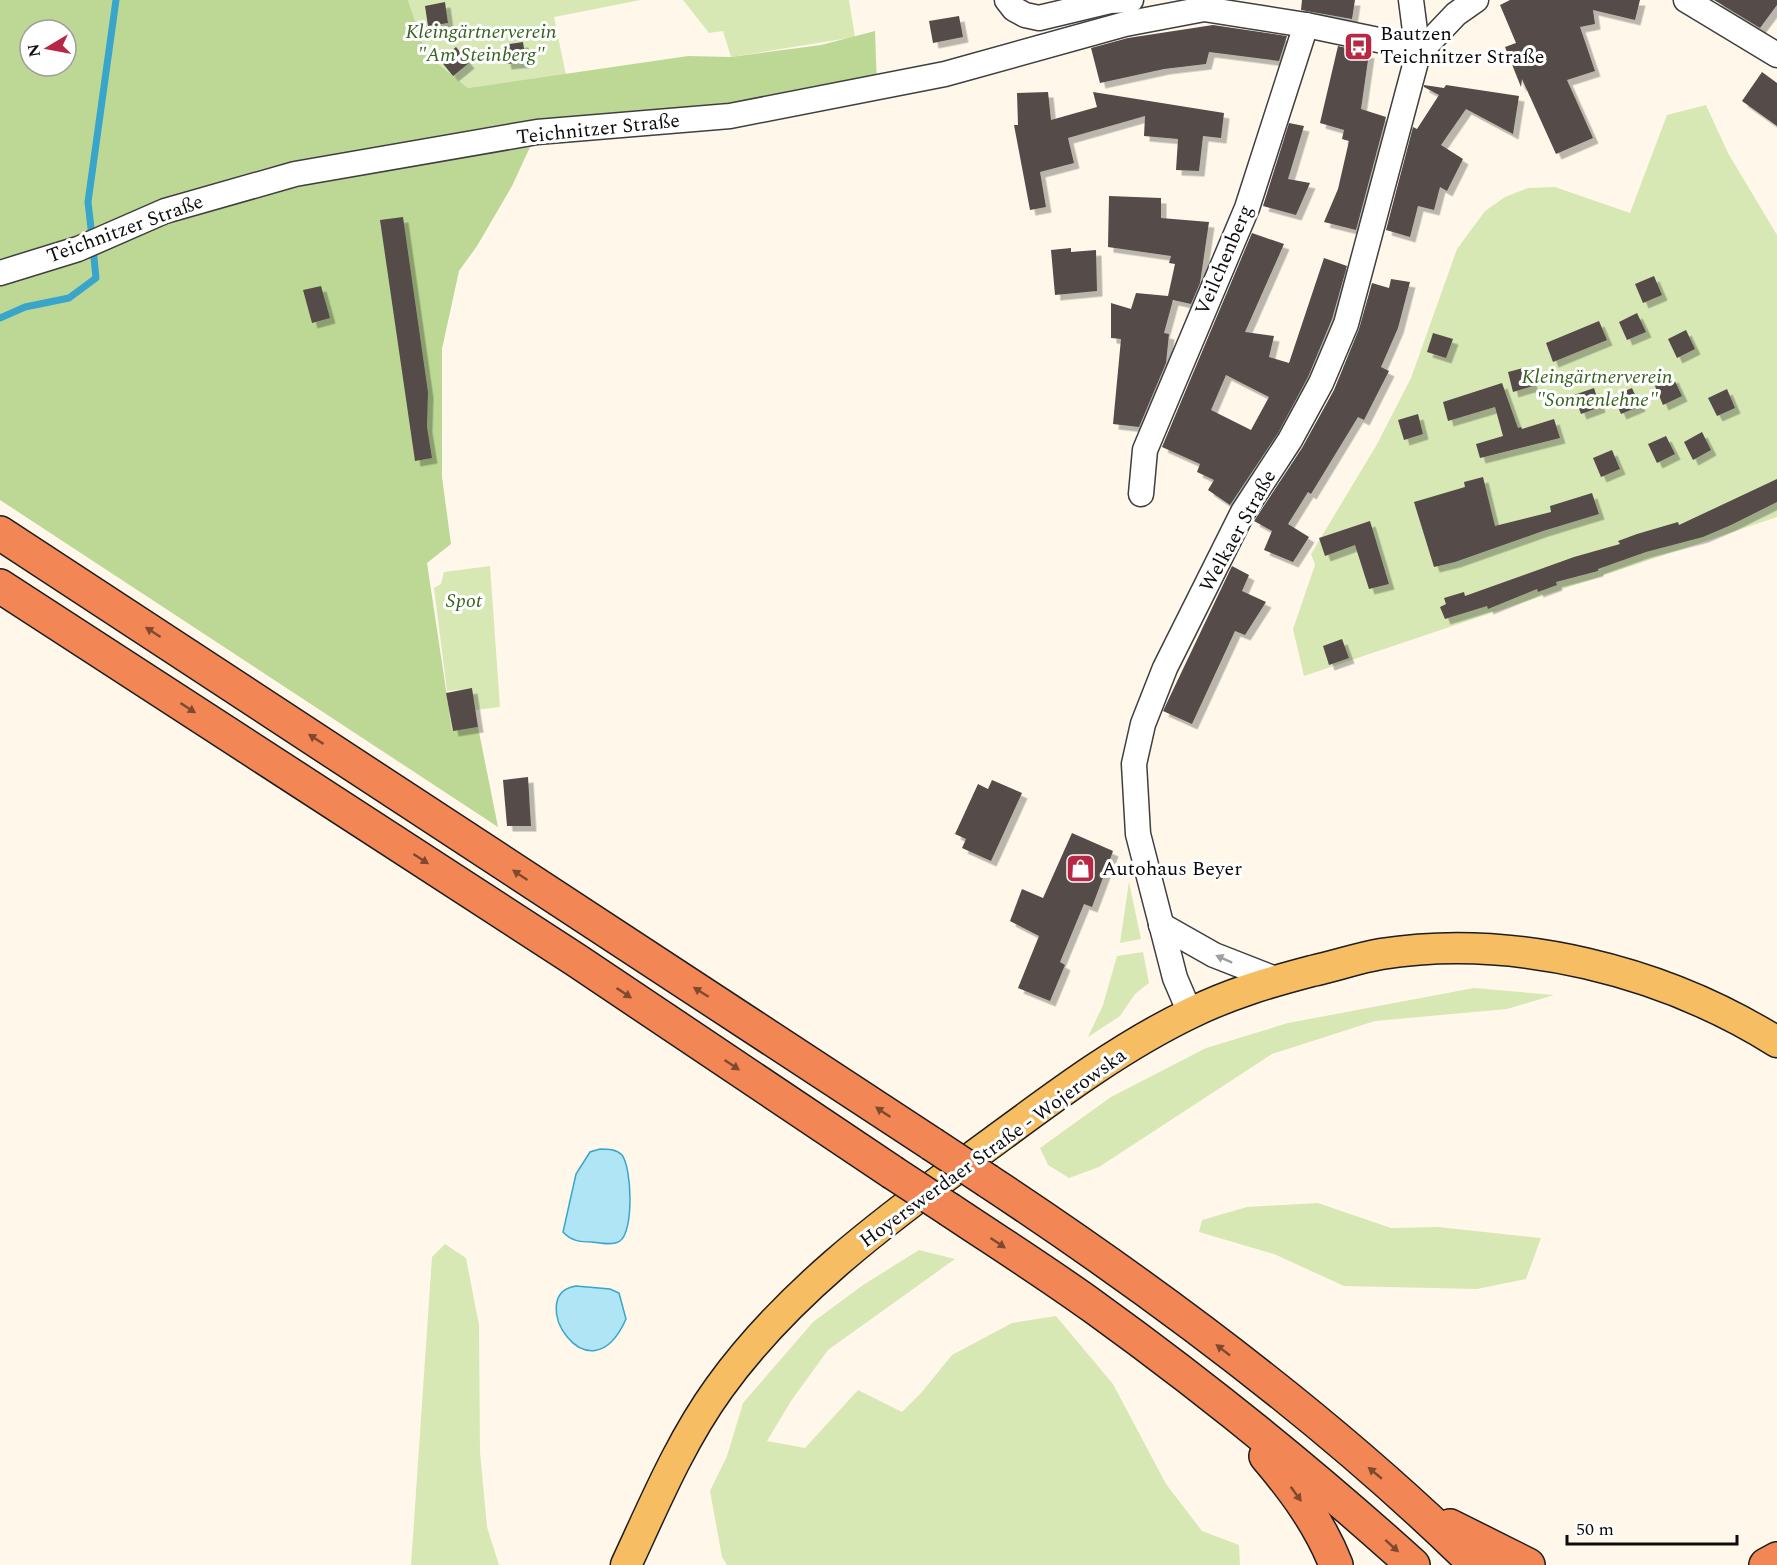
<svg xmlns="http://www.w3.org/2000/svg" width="1777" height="1565" font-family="Spectral,serif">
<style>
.green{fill:#d7e8b5}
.forest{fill:#bdd895;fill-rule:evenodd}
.water{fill:#b0e5f5;stroke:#39a5ca;stroke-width:1.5}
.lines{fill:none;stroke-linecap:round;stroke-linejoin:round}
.stream{stroke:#39a5ca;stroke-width:7}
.building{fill:#544b48;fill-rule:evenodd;filter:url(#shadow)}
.minor-casing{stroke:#3f3f3f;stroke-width:27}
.major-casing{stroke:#1d1d1d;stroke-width:33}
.highway-casing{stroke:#1d1d1d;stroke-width:36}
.minor{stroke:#fff;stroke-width:24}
.major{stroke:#f6bd63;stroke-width:30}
.highway{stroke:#f28655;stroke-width:33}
.highway-bridge-casing{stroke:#1d1d1d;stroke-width:36;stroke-linecap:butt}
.highway-bridge{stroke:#f28655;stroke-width:33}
.oneway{fill:#7f4930}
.oneway2{fill:#9e9e9e}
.labels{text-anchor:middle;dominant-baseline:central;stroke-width:6;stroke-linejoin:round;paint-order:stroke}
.park-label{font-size:20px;font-style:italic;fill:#36611e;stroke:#fff}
.poi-label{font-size:20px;fill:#0c0c0c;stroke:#fff;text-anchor:start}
.street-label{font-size:20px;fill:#0c0c0c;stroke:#fff}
</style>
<defs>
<filter id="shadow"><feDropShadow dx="5.5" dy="5.5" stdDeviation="0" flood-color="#0004"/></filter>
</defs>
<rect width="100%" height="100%" fill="#fff8ea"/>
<g class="green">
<path d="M408,0H641L554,17L566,75L468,88L426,54Z"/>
<path d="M683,0H849L855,37L731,57L723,31L709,33Z"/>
<path d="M1706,105L1728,153L1777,235V517L1304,676L1293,629L1315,565L1311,554L1376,446L1411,378L1457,249L1485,211L1505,197L1528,188L1555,187L1630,213L1667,115Z"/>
<path d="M490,566L500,707L475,710L472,689L447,691L434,588L441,584L444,572Z"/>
<path d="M1129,882L1141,939L1120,943Z"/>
<path d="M1143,952L1149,983L1135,994L1120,1016L1088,1037L1103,1005L1117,956Z"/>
<path d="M1474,988L1554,995L1507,1009L1375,1021L1272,1054L1099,1167L1069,1178L1048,1165L1040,1148L1111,1097L1206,1048L1288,1023Z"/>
<path d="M1318,1203L1391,1228L1438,1227L1541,1238L1526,1279L1477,1289L1344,1286L1274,1254L1199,1232L1202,1220L1247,1207Z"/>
<path d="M445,1244L466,1258L479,1325L480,1452L487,1527L499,1565H411L432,1257Z"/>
<path d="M919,1250L955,1259L828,1350L791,1401L767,1441L805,1448L858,1390L902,1412L921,1393L952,1355L1012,1323L1056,1316L1113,1384L1166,1484L1202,1531L1239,1545L1240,1565H727L722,1557L710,1491L727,1456L743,1403L813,1322L863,1285Z"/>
</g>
<path class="forest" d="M0,0H408L426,54L468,88L688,56L731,57L821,45L875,31L877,87L537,132L512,186L477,246L459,271L442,349V477L451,544L427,563L452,730L478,727L498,827L0,500ZM30,30H66V66H30Z"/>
<g class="water">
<path d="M600,1149C608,1149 616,1149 622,1155C632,1168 634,1231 620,1241C613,1246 600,1243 592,1242C580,1242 571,1241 563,1232L576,1174L590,1152Z"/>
<path d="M576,1286L610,1289L619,1293L626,1319C589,1403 523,1294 576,1286Z"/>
</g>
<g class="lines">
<g class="stream">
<path d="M92,237L88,202L116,0"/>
<path d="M0,318L25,307L69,298L96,278L93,248"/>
</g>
</g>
<g class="building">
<path d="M1302,0H1355L1352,19L1301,10Z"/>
<path d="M1510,0H1640L1635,20L1593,10L1595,24L1580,27L1595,71L1567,80L1593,138L1556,154L1522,79L1521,87L1505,47L1516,43L1500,5Z"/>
<path d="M1714,0H1777V5L1760,28Z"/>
<path d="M445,2L448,23L428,26L425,6Z"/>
<path d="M959,16L963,37L933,43L929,21Z"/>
<path d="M1213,25L1287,36L1279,61L1209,52L1206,64L1164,69L1100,83L1091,48L1128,38Z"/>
<path d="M523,42L526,62L506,64L503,45Z"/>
<path d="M1338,46L1369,53L1361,109L1386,117L1356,230L1324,222L1338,189L1349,141L1342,139L1344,130L1320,123Z"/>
<path d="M456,47L469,63L453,76L440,60Z"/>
<path d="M1762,72L1777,83V126L1742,101Z"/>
<path d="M1424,85L1444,88L1446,85L1519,96L1513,134L1466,109L1441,145L1463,159L1447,191L1440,187L1434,210L1418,206L1410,237L1386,230L1413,127L1417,129L1439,95L1424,87Z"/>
<path d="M1048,92L1051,120L1097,107L1093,92L1224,113L1221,138L1203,136L1199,171L1176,170L1178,139L1144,136L1145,116L1068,138L1074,163L1040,172L1046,207L1030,210L1014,125H1018L1017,93Z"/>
<path d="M1289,123L1304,126L1288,179L1310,183L1296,215L1263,206Z"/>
<path d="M1109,196L1161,198V218L1209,222L1200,283L1191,304L1173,300L1164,333L1169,334L1166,363L1139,427L1113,424L1121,339L1111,338V303L1131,309L1136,293L1168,296L1175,264L1169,263L1171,256L1108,247Z"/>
<path d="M403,217L428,392L427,427L432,458L415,461L380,220Z"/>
<path d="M1252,233L1284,244L1245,332L1274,336L1269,357L1289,363L1324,258L1347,266L1332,319L1308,377L1278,433L1230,505L1208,490L1214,480L1197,472L1200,464L1162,447ZM1226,375L1269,397L1251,430L1211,410Z"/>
<path d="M1071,248V252L1096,250L1097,291L1055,295L1051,250Z"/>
<path d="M1654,276L1662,295L1643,303L1635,284Z"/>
<path d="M1391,279L1410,282L1398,328L1381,367L1389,371L1364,420L1358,417L1311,494L1308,492L1288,524L1309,537L1293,562L1264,550L1272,531L1254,521L1302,448L1334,390L1359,329L1372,283L1389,288Z"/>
<path d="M321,286L330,318L312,323L303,290Z"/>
<path d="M1637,313L1646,332L1627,340L1619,322Z"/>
<path d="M1599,321L1607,340L1553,362L1546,343Z"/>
<path d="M1686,330L1695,349L1677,358L1668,339Z"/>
<path d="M1433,333L1453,339L1446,358L1427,352Z"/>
<path d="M1527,367L1533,386L1513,392L1508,372Z"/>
<path d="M1673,377L1682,396L1663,405L1655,386Z"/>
<path d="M1502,383L1518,428L1521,427L1522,429L1554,419L1560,438L1480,458L1476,444L1503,436L1495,407L1448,421L1443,402Z"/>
<path d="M1594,388L1600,407L1581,414L1574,395Z"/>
<path d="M1632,388L1640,406L1621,414L1613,396Z"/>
<path d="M1727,389L1735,408L1717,416L1708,398Z"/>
<path d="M1418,414L1423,434L1404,440L1398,420Z"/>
<path d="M1702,432L1711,450L1693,460L1684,442Z"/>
<path d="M1666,436L1675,454L1657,463L1648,444Z"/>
<path d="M1612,450L1620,469L1601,477L1593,458Z"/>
<path d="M1483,477L1495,526L1551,512L1550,506L1592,493L1599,514L1543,531L1455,562L1434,567L1414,502L1465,487L1464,482Z"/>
<path d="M1777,479V502L1731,525L1703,537L1646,552L1598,569V571L1556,582L1557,585L1538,592L1537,589L1488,609L1487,606L1445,619L1440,607L1446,604L1444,598L1464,592L1465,596L1574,557L1620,544L1618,541L1637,534L1678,522L1679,525Z"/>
<path d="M1370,521L1389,584L1369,589L1355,545L1325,556L1319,538Z"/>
<path d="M1232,566L1249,575L1242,591L1266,602L1245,635L1235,631L1192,724L1163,711Z"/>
<path d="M1342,639L1349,658L1329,665L1323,646Z"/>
<path d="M472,688L478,727L453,731L446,693Z"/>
<path d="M528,777L531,826H507L503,780Z"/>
<path d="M992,780L1022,793L991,861L962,848L966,839L955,834L978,784L988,789Z"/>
<path d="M1072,833L1113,851L1092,907L1084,904L1060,962L1065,965L1050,1001L1018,988L1039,936L1010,921L1022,889L1043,898Z"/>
</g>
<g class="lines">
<defs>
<g id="minor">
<path d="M1007,0L1014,9L1025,15L1039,18L1110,1L1131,0"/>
<path d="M1686,0L1777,55"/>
<path d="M1418,54L1456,14L1476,0"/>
<path d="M0,273L78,249L165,211L295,174L537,132L730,116L945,74L1125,24L1204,9L1306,25L1388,42L1418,54"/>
<path d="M1141,494L1145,450L1247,208L1306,25"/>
<path d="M1161,925L1214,955L1278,980"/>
<path d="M1190,1013L1175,978L1138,834L1134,764L1143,724L1165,668L1243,512L1290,440L1321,383L1346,324L1418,54L1411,0"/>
</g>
<path id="major" d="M626,1565C654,1505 680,1442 719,1388C785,1296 880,1224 971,1158C1041,1107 1112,1051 1191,1013C1229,994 1270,982 1312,971C1335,966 1358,958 1381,954C1514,933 1664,971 1777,1042"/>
<g id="highway">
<path d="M0,533L932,1144"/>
<path d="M0,586L576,960L892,1172"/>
<path d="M988,1181C1159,1294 1330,1421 1476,1565"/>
<path d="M950,1210C998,1242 1047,1273 1094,1307C1205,1387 1311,1473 1413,1565"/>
<path d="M1266,1456C1294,1489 1320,1524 1336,1565"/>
<path d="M1450,1526L1528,1565"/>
<path d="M1766,1565L1777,1559"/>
</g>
</defs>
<use href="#minor" class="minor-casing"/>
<use href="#major" class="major-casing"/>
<use href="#highway" class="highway-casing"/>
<use href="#minor" class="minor"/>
<use href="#major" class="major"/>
<use href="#highway" class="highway"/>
<defs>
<g id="highway-bridge">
<path d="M932,1144L988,1181"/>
<path d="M892,1172L950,1210"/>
</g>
</defs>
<use href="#highway-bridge" class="highway-bridge-casing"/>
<use href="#highway-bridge" class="highway-bridge"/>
</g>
<defs><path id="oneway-solid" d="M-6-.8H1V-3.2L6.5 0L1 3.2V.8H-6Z" transform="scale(1.5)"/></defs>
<g class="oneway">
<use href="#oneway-solid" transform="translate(153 632) rotate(-147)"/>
<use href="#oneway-solid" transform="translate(188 708) rotate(33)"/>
<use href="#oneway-solid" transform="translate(316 739) rotate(-147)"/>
<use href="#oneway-solid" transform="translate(421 859) rotate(33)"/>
<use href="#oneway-solid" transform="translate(520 875) rotate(-146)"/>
<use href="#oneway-solid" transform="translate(701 992) rotate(-148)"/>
<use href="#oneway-solid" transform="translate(624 993) rotate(34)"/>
<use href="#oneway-solid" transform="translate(732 1065) rotate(34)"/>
<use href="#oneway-solid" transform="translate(883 1112) rotate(-146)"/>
<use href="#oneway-solid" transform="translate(998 1243) rotate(34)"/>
<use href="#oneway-solid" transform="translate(1223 1350) rotate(-142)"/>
<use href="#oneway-solid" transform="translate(1375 1473) rotate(-140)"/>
<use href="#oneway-solid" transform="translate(1296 1494) rotate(54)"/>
<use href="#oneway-solid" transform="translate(1392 1546) rotate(42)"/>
</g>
<use class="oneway2" href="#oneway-solid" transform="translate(1224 959) rotate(-156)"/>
<defs>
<symbol id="bus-square" viewBox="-11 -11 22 22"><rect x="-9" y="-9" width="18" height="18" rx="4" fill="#b82743" stroke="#fff"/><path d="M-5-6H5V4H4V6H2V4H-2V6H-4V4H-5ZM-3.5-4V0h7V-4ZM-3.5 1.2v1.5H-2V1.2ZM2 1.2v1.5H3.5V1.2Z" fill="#fff"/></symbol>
<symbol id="shop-square" viewBox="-11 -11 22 22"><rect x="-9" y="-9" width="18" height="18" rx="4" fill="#b82743" stroke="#fff"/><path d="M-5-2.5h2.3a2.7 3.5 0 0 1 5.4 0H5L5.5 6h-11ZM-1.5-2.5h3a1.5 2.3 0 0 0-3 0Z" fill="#fff"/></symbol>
</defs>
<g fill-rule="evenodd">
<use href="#bus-square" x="1342" y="30" width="33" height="33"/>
<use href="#shop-square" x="1064" y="852" width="33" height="33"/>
</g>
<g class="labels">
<g class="park-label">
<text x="481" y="32">Kleingärtnerverein<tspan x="481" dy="23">"Am Steinberg"</tspan></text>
<text x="1597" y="377">Kleingärtnerverein<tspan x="1597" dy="23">"Sonnenlehne"</tspan></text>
<text x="464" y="601">Spot</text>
</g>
<g class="poi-label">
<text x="1380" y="34">Bautzen<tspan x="1380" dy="23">Teichnitzer Straße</tspan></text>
<text x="1102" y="869">Autohaus Beyer</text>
</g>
<g class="street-label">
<text transform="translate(598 129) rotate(-6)">Teichnitzer Straße</text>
<text transform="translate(125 229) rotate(-20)">Teichnitzer Straße</text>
<text transform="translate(1224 260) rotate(-67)">Veilchenberg</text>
<text transform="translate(1238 531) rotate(-61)">Welkaer Straße</text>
<text transform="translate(993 1148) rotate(-36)">Hoyerswerdaer Straße - Wojerowska</text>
</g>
</g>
<g transform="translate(48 48) rotate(260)"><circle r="28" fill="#ffffff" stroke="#9e9e9e" stroke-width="1.5"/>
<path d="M0-4.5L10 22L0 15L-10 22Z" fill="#b82743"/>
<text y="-9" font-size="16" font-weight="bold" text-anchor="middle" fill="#0c0c0c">N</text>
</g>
<path d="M1567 1535v9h170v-9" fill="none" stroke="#0c0c0c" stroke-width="3"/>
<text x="1576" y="1535" font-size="18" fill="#0c0c0c" stroke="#ffffff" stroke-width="4.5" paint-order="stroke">50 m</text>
</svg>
